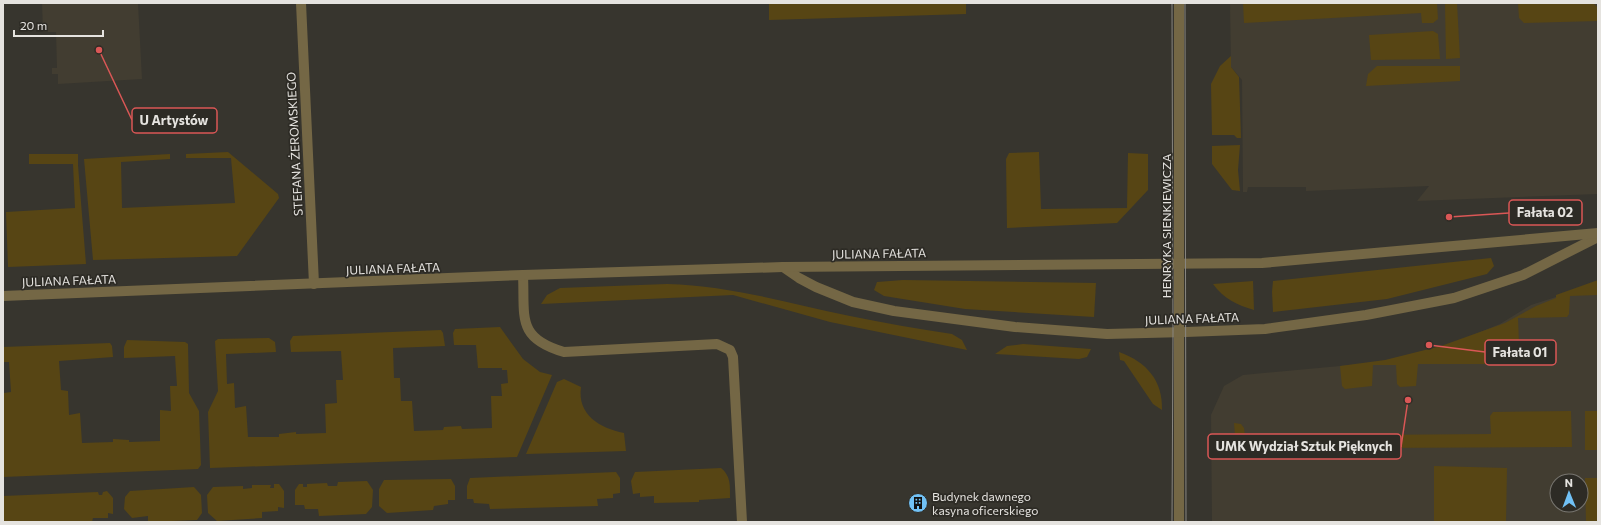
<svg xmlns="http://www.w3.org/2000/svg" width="1601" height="525" font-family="Commissioner,sans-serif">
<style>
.built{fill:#423d31;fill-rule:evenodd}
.green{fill:#574514}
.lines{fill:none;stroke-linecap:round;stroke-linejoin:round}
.minor{stroke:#746745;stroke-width:10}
.tram{stroke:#888681;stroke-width:1}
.labels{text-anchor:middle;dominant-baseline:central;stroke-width:3.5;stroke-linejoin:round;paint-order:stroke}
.street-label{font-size:12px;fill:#e5e3df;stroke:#2d2b25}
.poi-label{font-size:12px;fill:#e5e3df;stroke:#2d2b25;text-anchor:start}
.leader{fill:none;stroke:#da5756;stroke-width:1.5}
.callout-dot{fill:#da5756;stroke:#2d2b25;stroke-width:1.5}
.callout{fill:#2d2b25;stroke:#da5756;stroke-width:1.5}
.callout-label{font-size:13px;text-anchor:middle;font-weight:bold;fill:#e5e3df}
</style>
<rect width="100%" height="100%" fill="#37352e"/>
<g class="built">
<path d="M42,3H138L142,79L58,84V74H52V68H57L56,32H43Z"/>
<path d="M1230,3H1598V194L1417,201L1429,186L1306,191V187H1248L1247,192H1243L1242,80L1231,67Z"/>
<path d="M1598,293V522H1212L1211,415L1224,386L1243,375L1383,362L1441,348L1500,324L1531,305L1562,295ZM1557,481H1581V505H1557Z"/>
</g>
<g class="green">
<path d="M769,3H966V14L769,20Z"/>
<path d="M1243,3H1437L1438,19L1433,23H1422L1421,13L1244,23Z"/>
<path d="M1445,3H1457L1460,58L1446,59Z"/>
<path d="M1518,3H1593L1598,8V21L1524,23L1519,18Z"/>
<path d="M1433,31L1438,34L1440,59L1371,60L1369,35Z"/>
<path d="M1231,56V67L1239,77L1241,138H1237L1234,135H1212L1211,84L1220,66Z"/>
<path d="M1377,66H1460V81L1366,86L1368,74Z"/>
<path d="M1240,145L1238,170L1240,191L1232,190L1212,164V146Z"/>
<path d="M228,152L278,194L279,198L237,256L93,260L84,159L170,154V159L121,162L122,208L235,203L231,158H186V154Z"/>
<path d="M1039,152L1041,209L1127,208L1128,153L1148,154V190L1117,223L1007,228L1006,159L1009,153Z"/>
<path d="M29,154H78V165L86,264L8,267L6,212L75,208L73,164H29Z"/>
<path d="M1491,258L1494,266L1487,274L1387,299L1273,312L1272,292L1273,281Z"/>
<path d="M903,280L1096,283L1094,317L965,309L884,296L874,290L877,282Z"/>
<path d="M1598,280V295L1570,296L1569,314L1567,317L1518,318L1519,343H1525L1527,346L1528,364H1418L1416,386L1400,387L1397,384L1396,365H1373L1372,386L1345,389L1342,386L1340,366L1385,360L1441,346L1505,323L1536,306L1556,298V295Z"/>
<path d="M1253,281L1254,310C1237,305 1224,299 1213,284Z"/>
<path d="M667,284C732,286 787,303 850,316C884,323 918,329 952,334L962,340L967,350L830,322L733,295L541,304L547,295L560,288Z"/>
<path d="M500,327L523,359L540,372L552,375L517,457L210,468L208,412L218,391L215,341L218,339L269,338L275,342L276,352L226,354L227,384L234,383L235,408L246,406L248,437H279V434L296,432V434L326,433L325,404L337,403L336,380H343L341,351L291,352L290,341L293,336L441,330L443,333L445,346L393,348L394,378H400L401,401H412L414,431L443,430L444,427L461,426L462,429L492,428L491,396H502L501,384L508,383L507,370H502V368H478L476,345H454L453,333L455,329Z"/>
<path d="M127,340L185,342L188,344L189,393L199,411L201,465L198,469L3,477L4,393L11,392L9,362H3V347L110,343L112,346L113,357L59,361L61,390L68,391L69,415L80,413L82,443L113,442V439L129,440V442L160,441V410L171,411L170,386H177L175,356L124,358V347Z"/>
<path d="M1023,344L1091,349L1087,357L1079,359L995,354L1007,346Z"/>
<path d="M1119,352C1147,362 1163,381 1162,410L1153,404L1126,364L1124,361L1120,360Z"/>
<path d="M564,379L581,387C577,415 600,428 624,433L626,451L526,454L557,382Z"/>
<path d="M1571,411L1572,447L1363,448L1362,435L1491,434L1490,416L1493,412Z"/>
<rect x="1585" y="411" width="13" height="39"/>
<path d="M1234,423L1241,424L1244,428L1246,444L1360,434V447L1236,448Z"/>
<path d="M1434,466L1507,468L1506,522H1434Z"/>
<path d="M721,468C731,476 730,486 730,498L699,500V502L654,503V496L640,497V493L633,494L631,481L635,472Z"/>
<path d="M616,472L620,478V493L613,494V498L597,499L598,506L490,509L489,504L474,503L473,499H467V486L470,478Z"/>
<path d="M1585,478H1598V522H1586Z"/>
<path d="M451,479L455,486V500H448V504L434,506L433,510L387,513L379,506V489L384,480Z"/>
<path d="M367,481L373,490L372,507L366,514L319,516L318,509H305L304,505H295V490L299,484H303V487H307V484L327,483L328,486H337L338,482Z"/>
<path d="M274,484H279L284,491V508L278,507V511L262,512V518L217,521L208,513L207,495L213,487L243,486V489L252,488V485H271L270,488H274Z"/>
<path d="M194,487L201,495L202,513L197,520L148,522V516L132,518L124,509L125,497L130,491Z"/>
<path d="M107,491L113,498V514L108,513V518H93L92,522H3V496L98,492L99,495H102L103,492Z"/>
</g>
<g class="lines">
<g class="minor">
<path d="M301,3L314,284"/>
<path d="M1179,3V522"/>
<path d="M783,267L799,278L816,287L853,302L894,311L1015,327L1107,334L1186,332L1265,329L1366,315L1454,298L1523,275L1598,237"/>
<path d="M523,275C525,317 516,338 564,352L717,344L730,350L733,357L742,522"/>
<path d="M3,296L523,275L783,267L1262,263L1598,233"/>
</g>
<g class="tram">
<path d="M1172,3L1173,332L1172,522"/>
<path d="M1185,3L1186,522"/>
</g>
</g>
<defs>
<symbol id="building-disc" viewBox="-11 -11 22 22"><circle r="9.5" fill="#71c1f5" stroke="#2d2b25"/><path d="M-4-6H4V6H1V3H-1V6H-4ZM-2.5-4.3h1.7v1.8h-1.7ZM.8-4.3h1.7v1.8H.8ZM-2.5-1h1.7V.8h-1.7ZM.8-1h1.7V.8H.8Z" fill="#111"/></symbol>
</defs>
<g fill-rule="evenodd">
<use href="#building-disc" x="907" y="492" width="22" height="22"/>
</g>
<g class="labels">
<g class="street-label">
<text transform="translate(294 144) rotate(-93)">STEFANA ŻEROMSKIEGO</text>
<text transform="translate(1166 226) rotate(-90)">HENRYKA SIENKIEWICZA</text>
<text transform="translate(879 253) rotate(-1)">JULIANA FAŁATA</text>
<text transform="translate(393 268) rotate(-2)">JULIANA FAŁATA</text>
<text transform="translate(69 280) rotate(-2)">JULIANA FAŁATA</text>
<text transform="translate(1192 318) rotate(-2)">JULIANA FAŁATA</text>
</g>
<g class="poi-label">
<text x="932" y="496">Budynek dawnego<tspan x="932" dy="14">kasyna oficerskiego</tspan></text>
</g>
</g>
<path class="leader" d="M99 50L132 120M1449 217L1509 213M1429 345L1485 352M1408 400L1401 447"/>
<g class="callout-dot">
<circle cx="99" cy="50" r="4"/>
<circle cx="1449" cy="217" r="4"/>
<circle cx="1429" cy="345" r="4"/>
<circle cx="1408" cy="400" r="4"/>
</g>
<g class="callout">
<rect x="132" y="108" width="85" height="25" rx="4"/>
<rect x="1509" y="200" width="73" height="25" rx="4"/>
<rect x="1485" y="340" width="71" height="25" rx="4"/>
<rect x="1208" y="434" width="193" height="25" rx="4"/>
</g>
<g class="callout-label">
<text x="174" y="125">U Artystów</text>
<text x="1545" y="217">Fałata 02</text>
<text x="1520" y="357">Fałata 01</text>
<text x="1304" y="451">UMK Wydział Sztuk Pięknych</text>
</g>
<rect width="1601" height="525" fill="none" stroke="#e5e3df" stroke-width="8"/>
<g transform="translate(1569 493) rotate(359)"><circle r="19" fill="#2d2b25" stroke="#77756f"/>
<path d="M0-3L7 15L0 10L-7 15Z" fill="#71c1f5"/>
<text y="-6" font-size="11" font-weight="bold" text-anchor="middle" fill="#e5e3df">N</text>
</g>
<path d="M14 30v6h89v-6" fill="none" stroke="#e5e3df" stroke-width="2"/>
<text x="20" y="30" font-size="12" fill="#e5e3df" stroke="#2d2b25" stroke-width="3" paint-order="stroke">20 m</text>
</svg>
